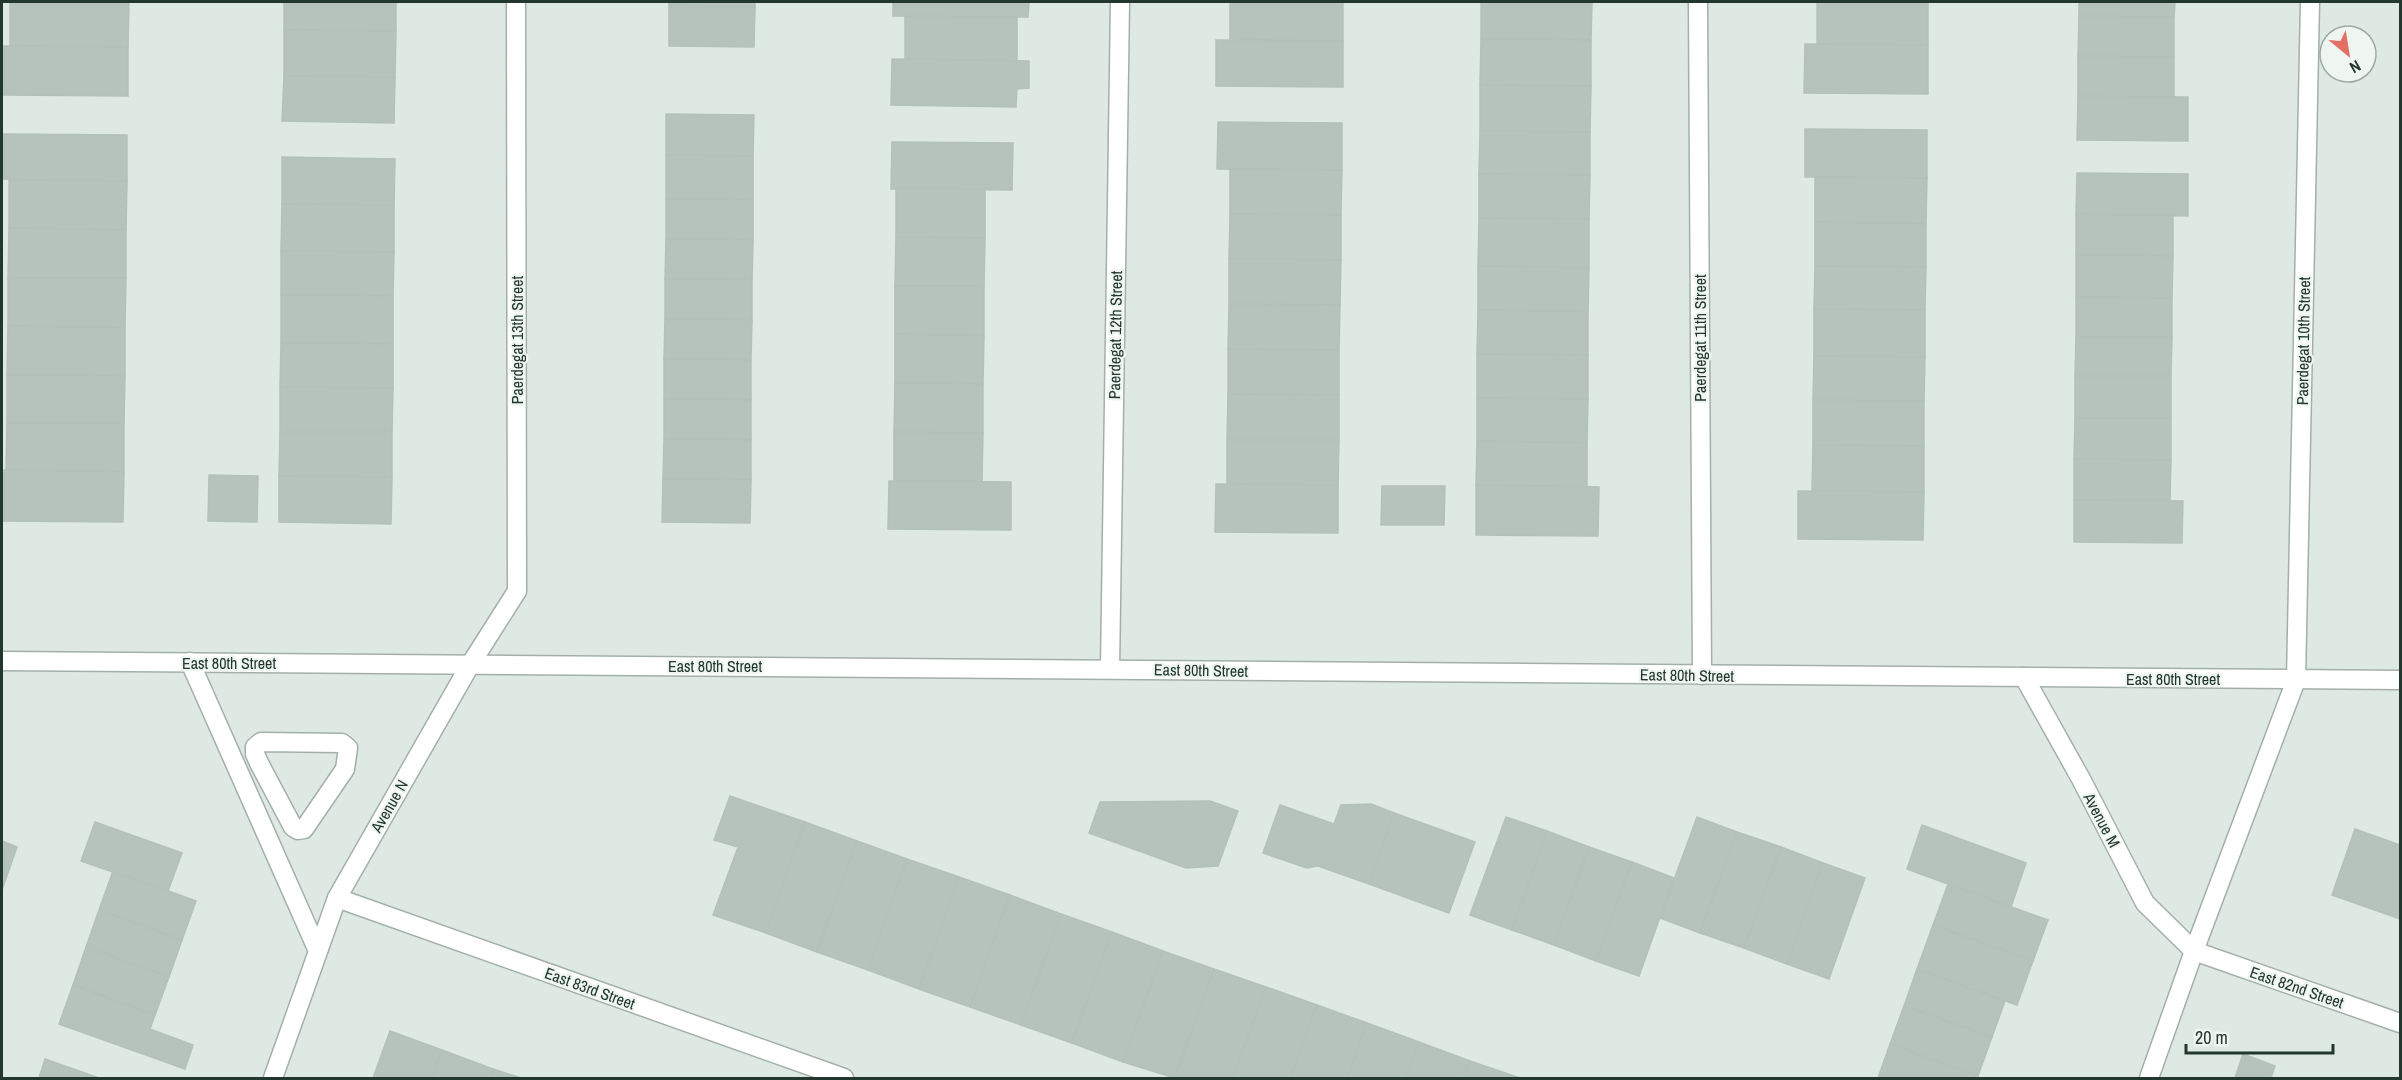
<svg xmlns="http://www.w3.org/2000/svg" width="2402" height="1080" font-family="'Archivo Narrow',sans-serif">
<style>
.building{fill:#b5c3bc;stroke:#b2c1b9;stroke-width:1.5}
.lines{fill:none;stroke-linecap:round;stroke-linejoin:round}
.pedestrian-casing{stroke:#a3b0a9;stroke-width:21}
.minor-casing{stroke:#a3b0a9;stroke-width:21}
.tertiary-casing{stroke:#a3b0a9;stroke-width:21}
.pedestrian{stroke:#fff;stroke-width:18}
.minor{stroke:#fff;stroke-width:18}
.tertiary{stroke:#fff;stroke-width:18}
.labels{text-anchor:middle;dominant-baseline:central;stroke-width:4.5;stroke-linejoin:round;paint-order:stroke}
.street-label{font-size:16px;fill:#22372e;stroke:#eff6f1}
</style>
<rect width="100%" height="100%" fill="#dfe9e3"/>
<g class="building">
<path d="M10,2H129L128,47L10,46Z"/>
<path d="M284,2H396V31L284,30Z"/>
<path d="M669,2H755V7L669,5Z"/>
<path d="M893,2H1029L1028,17L893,16Z"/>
<path d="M1230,2H1343V41L1230,39Z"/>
<path d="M1481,2H1592L1591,40L1481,39Z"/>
<path d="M1817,2H1928V45L1817,44Z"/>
<path d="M2079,2H2175L2174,17L2079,16Z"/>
<path d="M669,5L755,7L754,47L669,46Z"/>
<path d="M905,16L1017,17V61L905,59Z"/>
<path d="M2079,16L2174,17V57L2078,56Z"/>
<path d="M284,30L396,31L395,77L284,76Z"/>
<path d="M1481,39L1591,40V86L1480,85Z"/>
<path d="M1216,40L1343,41V87L1216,86Z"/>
<path d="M1805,44L1928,45V94L1804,93Z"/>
<path d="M2,46L128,47V96L2,95Z"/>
<path d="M2078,56L2174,57V98L2078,96Z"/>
<path d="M892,59L1029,61V88L1017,89L1016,107L891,105Z"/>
<path d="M284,76L395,77L394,123L282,121Z"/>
<path d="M1480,85L1591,86L1590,132L1480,131Z"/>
<path d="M2078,96L2188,97V141L2077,140Z"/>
<path d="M666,114L754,115L753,156L666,155Z"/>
<path d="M1218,122L1342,123V170L1217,169Z"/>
<path d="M1805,129L1927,130V178L1805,177Z"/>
<path d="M1480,131L1590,132V175L1479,174Z"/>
<path d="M2,134L127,135V181L2,179Z"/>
<path d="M892,142L1013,143L1012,190L891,189Z"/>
<path d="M666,155L753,156V200L666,199Z"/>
<path d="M282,157L395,159L394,205L282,204Z"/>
<path d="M1230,169L1342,170L1341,215L1230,214Z"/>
<path d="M2077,173L2188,174V216L2076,214Z"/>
<path d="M1479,174L1590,175L1589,219L1479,218Z"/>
<path d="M1815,177L1927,178L1926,224L1815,222Z"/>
<path d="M9,180L127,181L126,230L9,228Z"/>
<path d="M896,188L985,189V238L896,237Z"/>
<path d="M666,199L753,200V240L666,239Z"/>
<path d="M282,204L394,205V252L281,251Z"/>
<path d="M1230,214L1341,215V260L1229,259Z"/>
<path d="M2076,214L2173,216V256L2076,255Z"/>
<path d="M1479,218L1589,219V268L1478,266Z"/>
<path d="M1815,222L1926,224V267L1815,266Z"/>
<path d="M9,228L126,230V278H8Z"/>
<path d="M896,237L985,238L984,286H895Z"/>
<path d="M666,239L753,240L752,280L665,279Z"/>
<path d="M281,251L394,252L393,296L281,295Z"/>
<path d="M2076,255L2173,256L2172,298L2076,297Z"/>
<path d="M1229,259L1341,260L1340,305L1229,304Z"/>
<path d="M1478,266L1589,268L1588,312L1478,310Z"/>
<path d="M1815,266L1926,267L1925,310L1814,309Z"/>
<path d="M8,278H126L125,328L8,326Z"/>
<path d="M665,279L752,280V320L665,319Z"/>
<path d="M895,286H984V336L895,334Z"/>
<path d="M281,295L393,296V344L281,343Z"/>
<path d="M2076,297L2172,298V337H2076Z"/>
<path d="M1229,304L1340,305L1339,350L1228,349Z"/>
<path d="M1814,309L1925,310V357L1814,356Z"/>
<path d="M1478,310L1588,312V355L1477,354Z"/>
<path d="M665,319L752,320L751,360L664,359Z"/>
<path d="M8,326L125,328V376L7,375Z"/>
<path d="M895,334L984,336L983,384L895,383Z"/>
<path d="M2076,337H2172L2171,376H2075Z"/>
<path d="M281,343L393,344V388L280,387Z"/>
<path d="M1228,349L1339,350V395L1228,394Z"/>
<path d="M1477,354L1588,355V399L1477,398Z"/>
<path d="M1814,356L1925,357L1924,401L1813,400Z"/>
<path d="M664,359L751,360V400L664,399Z"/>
<path d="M7,375L125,376L124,423H7Z"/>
<rect x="2075" y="376" width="96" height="42"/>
<path d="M895,383L983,384V433L894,432Z"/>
<path d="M280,387L393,388L392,432H280Z"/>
<path d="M1228,394L1339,395V440H1227Z"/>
<path d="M1477,398L1588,399L1587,443L1477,441Z"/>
<path d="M664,399L751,400V440L664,439Z"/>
<path d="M1813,400L1924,401V446L1813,445Z"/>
<path d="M2075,418H2171V460L2074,459Z"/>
<path d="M7,423H124V472L6,470Z"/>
<path d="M280,432H392V477L279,476Z"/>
<path d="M894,432L983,433L982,481H894Z"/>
<path d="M664,439L751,440V480L663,479Z"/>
<path d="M1227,440H1339L1338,485L1227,484Z"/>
<path d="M1477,441L1587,443V487L1476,485Z"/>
<path d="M1813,445L1924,446V492L1812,491Z"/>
<path d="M2074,459L2171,460L2170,500H2074Z"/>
<path d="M2,470L124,472L123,522L2,521Z"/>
<path d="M209,475L258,476L257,522L208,521Z"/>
<path d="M279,476L392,477L391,524L279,522Z"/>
<path d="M663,479L751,480L750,523L662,522Z"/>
<path d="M889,481L1011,482V530L888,529Z"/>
<path d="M1216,484L1338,485V533L1215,532Z"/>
<path d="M1476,485L1599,487L1598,536L1476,535Z"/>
<path d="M1382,486H1445L1444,525H1381Z"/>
<path d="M1798,491L1924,492L1923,540L1798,539Z"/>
<path d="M2074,500L2183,501L2182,543L2074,542Z"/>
<path d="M730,796L805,822L766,933L713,915L738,847L714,840Z"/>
<path d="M1210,801L1238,811L1218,866L1186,868L1089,833L1100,802Z"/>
<path d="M1371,804L1394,813L1369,884L1318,866L1307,868L1263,853L1280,805L1334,824L1341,805Z"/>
<path d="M1394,813L1475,842L1449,913L1369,884Z"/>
<path d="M1506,817L1547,831L1512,930L1470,915Z"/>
<path d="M1697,817L1737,832L1700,933L1660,918Z"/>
<path d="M95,822L182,853L168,891L81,861Z"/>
<path d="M805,822L857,841L817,952L766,933Z"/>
<path d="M1922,825L2026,863L2011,907L1907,869Z"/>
<path d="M2355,829L2400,845V919L2332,895Z"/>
<path d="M1547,831L1589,847L1554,945L1512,930Z"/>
<path d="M1737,832L1781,847L1744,948L1700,933Z"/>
<path d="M2,841L17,847L2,890Z"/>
<path d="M857,841L907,859L868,970L817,952Z"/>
<path d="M1589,847L1632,862L1596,961L1554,945Z"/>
<path d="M1781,847L1823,863L1787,964L1744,948Z"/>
<path d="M907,859L959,877L919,989L868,970Z"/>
<path d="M1632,862L1674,878L1639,976L1596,961Z"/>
<path d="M1823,863L1865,878L1829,979L1787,964Z"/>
<path d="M113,871L196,901L182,940L99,910Z"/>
<path d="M959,877L1010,895L970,1007L919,989Z"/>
<path d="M1948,884L2048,920L2033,961L1933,925Z"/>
<path d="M1010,895L1061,914L1021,1025L970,1007Z"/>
<path d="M99,910L182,940L169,977L86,947Z"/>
<path d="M1061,914L1112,932L1072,1043L1021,1025Z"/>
<path d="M1933,925L2033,961L2017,1005L1917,969Z"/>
<path d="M1112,932L1163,951L1123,1062L1072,1043Z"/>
<path d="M86,947L169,977L155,1015L73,985Z"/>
<path d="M1163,951L1214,969L1175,1078L1123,1062Z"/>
<path d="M1214,969L1266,987L1233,1078H1175Z"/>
<path d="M1917,969L2005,1001L1992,1037L1904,1006Z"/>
<path d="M73,985L155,1015L150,1029L193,1045L185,1069L59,1024Z"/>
<path d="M1266,987L1317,1005L1290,1078H1233Z"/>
<path d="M1317,1005L1367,1023L1348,1078H1290Z"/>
<path d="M1904,1006L1992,1037L1978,1076L1890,1044Z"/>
<path d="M1367,1023L1419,1042L1406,1078H1348Z"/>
<path d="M390,1031L442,1050L432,1078H373Z"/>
<path d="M1419,1042L1470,1061L1463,1078H1406Z"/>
<path d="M1890,1044L1978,1076L1977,1078H1878Z"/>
<path d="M442,1050L493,1069L490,1078H432Z"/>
<path d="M2243,1054L2275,1066L2271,1078H2274H2235Z"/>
<path d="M45,1059L99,1078H39Z"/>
<path d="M1470,1061L1520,1078H1463Z"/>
<path d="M493,1069L521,1078H490Z"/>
</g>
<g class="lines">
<defs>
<path id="pedestrian" d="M261,742L342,743L348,748L345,769L304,829L298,830L293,827L259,763L255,754V747Z"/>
<g id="minor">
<path d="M1698,2L1702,675"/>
<path d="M190,662L318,951"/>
<path d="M1110,669L1120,2"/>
<path d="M2024,677L2081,779L2145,903L2194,951L2400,1023"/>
<path d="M337,898L844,1078"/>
<path d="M273,1078L337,898L470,665L517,591L516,2"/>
<path d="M2149,1078L2194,951L2296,680L2310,2"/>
</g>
<path id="tertiary" d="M2,661L2400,680"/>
</defs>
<use href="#pedestrian" class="pedestrian-casing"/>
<use href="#minor" class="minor-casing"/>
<use href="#tertiary" class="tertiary-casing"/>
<use href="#pedestrian" class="pedestrian"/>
<use href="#minor" class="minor"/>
<use href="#tertiary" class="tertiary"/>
</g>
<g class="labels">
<g class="street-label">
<text transform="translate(1115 335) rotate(-89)">Paerdegat 12th Street</text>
<text transform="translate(1700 338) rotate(-90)">Paerdegat 11th Street</text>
<text transform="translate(517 340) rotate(-90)">Paerdegat 13th Street</text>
<text transform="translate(2303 341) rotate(-89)">Paerdegat 10th Street</text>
<text x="229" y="663">East 80th Street</text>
<text x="715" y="666">East 80th Street</text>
<text transform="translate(1201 670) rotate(1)">East 80th Street</text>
<text transform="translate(1687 675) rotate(1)">East 80th Street</text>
<text x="2173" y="679">East 80th Street</text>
<text transform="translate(389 806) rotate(-60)">Avenue N</text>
<text transform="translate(2102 820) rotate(62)">Avenue M</text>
<text transform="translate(2297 987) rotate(19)">East 82nd Street</text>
<text transform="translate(590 988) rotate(20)">East 83rd Street</text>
</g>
</g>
<rect width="2402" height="1080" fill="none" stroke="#22372e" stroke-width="6"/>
<g transform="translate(2348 54) rotate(150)"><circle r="28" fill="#eff6f1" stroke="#9daaa3" stroke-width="1.5"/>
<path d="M0-4.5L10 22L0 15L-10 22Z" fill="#e37062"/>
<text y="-9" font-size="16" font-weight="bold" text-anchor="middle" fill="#22372e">N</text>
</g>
<path d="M2186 1044v9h147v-9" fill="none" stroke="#22372e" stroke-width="3"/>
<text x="2195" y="1044" font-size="18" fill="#22372e" stroke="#eff6f1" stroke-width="4.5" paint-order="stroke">20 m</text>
</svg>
